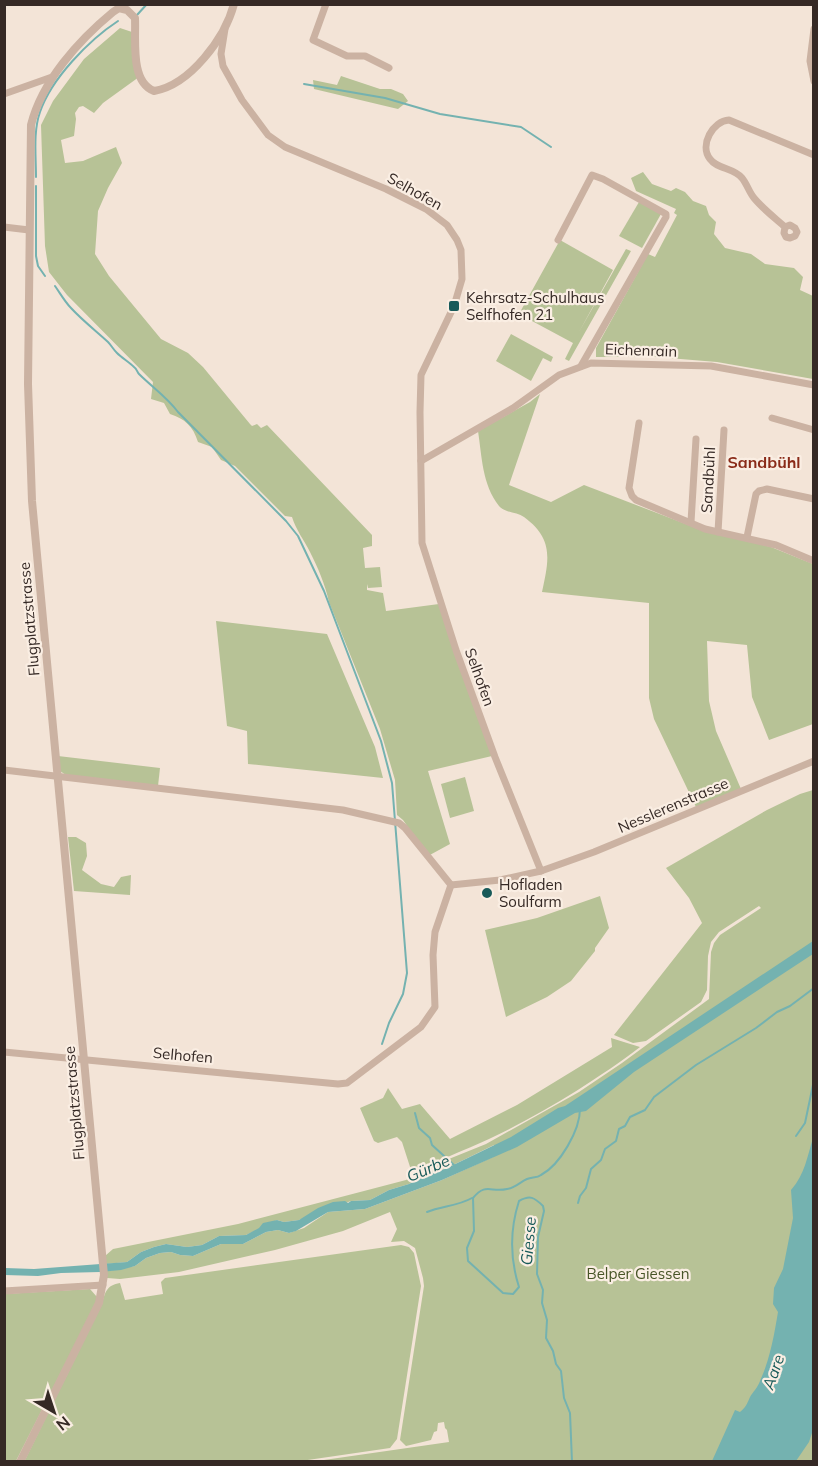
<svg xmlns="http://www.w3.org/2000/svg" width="818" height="1466" font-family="Mulish,sans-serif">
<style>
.green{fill:#b7c296}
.water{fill:#74b2b0}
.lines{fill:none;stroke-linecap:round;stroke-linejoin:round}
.stream{stroke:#74b2b0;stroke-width:2}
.minor{stroke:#cbb2a2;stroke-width:7}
.tertiary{stroke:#cbb2a2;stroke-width:8}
.poi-dot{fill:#185a59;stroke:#faeee3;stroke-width:2}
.labels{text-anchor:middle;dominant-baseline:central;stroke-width:4.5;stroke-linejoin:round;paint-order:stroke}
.street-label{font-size:15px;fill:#352925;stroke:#faeee3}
.poi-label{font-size:15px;fill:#352925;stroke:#faeee3;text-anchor:start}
.park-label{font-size:15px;fill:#485527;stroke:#faeee3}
.neighbourhood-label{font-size:16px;font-weight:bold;fill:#8a2b19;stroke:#faeee3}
.water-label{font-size:16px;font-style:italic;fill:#185a59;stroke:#faeee3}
</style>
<rect width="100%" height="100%" fill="#f3e4d7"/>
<g class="green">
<path d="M120,28L135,33L139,77L103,103L94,113L83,106L79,107L75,113L76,119L74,136L61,140L65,163L83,161L116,147L122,163L108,188L98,211L95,254L109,276L161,339L188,353L203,367L250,424L252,426L257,424L261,428L267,425L372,535V546L363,548L365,568L380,567L382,587L368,588L367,584V590L383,593L386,611L439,604L492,756L428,771L450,844L428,856L403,820L397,815L395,780L380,729L329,602C325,584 318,568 310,552C304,540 296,530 292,517L285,516L235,466L221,460L212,447L198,442C193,426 185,419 170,414L164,403L151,399L153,382L67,295L49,272L45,246L41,125L53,101L84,59Z"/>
<path d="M341,76L380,89H391L403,94L408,101L398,109L314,89L313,80L337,85Z"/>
<path d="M643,172L652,184L671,191L676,188L685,192L693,201L706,206L709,215L716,222L714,234L725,248L751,254L765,264L794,268L803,277L800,290L813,296V379L717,362L656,357H596V348L648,254L655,257L677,215L674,213L676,209L636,191L631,178Z"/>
<path d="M639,202L661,214L642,248L619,236Z"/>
<path d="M560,240L613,270L579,332L626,249L631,251L569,361L565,359L573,343L519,314Z"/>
<path d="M511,334L553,357L551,362L543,358L531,381L496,361Z"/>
<path d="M540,394L509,485L551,502L584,485L704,531L771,547L813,564V724L769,740L752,697L747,645L707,641L709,701L716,731L741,789L696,807L654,719L649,698V603L542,592C549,560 554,539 524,517C517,512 505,513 499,506C482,484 482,457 478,431L530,402Z"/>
<path d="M216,621L327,634L375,747L383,778L248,764L247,731L227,726Z"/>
<path d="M58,756L160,768L158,786L66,775L60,771Z"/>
<path d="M465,777L474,811L450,818L441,784Z"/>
<path d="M813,790V1461H317L449,1442L447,1430L445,1428L444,1422L438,1423L437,1431L434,1432L431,1440L406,1446L400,1440L424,1286L423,1278L415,1248L404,1241L391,1242L397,1229L390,1212L343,1231L275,1250L179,1272L120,1279L107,1278V1271L135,1266L146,1258L160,1253L171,1252L180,1255L193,1256L221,1244H243L266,1232L278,1230L289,1233L304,1228L328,1212L365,1209L442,1180L493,1157L494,1145L445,1169L432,1172L409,1184L389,1190L370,1200L351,1201L299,1220L284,1222L277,1220L246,1235L219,1236L202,1245L187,1247L166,1244L154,1247L141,1252L127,1262L106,1264L105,1256L113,1249L238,1224L406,1180L434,1165L486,1144L579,1092L622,1063L709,999L711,952L714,943L720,935L761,908L759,906L719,932L711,942L708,956L707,990L701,1002L646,1041L633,1043L614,1035L702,923L689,898L666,868L767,810L800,794Z"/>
<path d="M68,837H76L86,843L87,856L82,870L101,884L114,887L121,877L131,875L130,895L74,891Z"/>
<path d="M600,896L609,928L595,948V951L571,981L547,997L506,1017L485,930L537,918Z"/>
<path d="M611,1038L640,1047C597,1080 538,1116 489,1139C464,1151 437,1160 412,1173L402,1142L397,1137L378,1143L374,1141L360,1108L383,1098L388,1088L402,1109L420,1104L450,1139L517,1105L612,1047Z"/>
<path d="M401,1245L409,1247L414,1253L421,1286L397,1439L390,1448L294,1462H24L102,1304C105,1292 107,1285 120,1283L125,1300L163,1294L161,1282L165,1278Z"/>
<path d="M90,1289L97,1297V1301L16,1461H5L4,1294Z"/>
</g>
<g class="water">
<path d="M813,941V954L634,1072L586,1111L575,1113L517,1147L442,1180L365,1209L328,1212L296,1231L289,1233L278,1230L266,1232L243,1244H221L193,1256L180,1255L171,1252L160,1253L146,1258L135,1266L121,1270L100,1272L61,1273L38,1276L5,1275V1268L34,1269L127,1262L141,1252L154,1247L166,1244L187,1247L202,1245L219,1236L246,1235L259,1228L263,1223L277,1220L284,1222L299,1220L318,1208L333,1202L345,1201L348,1203L351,1201L370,1200L389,1190L409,1184L432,1172L445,1169L511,1137L558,1108L565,1106Z"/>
<path d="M813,1138V1430L809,1442L796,1461H712L735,1410L740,1412C746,1407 747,1404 750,1397C753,1392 758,1387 760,1381C770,1359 774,1336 778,1312L773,1304L774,1288L783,1269L793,1218L791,1190C805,1174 807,1157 813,1138Z"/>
</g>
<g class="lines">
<g class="stream">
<path d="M137,15L147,4"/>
<path d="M304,84L385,98L440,114L521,127L551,147"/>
<path d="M36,177C36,155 33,132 40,112C51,79 89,40 118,21"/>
<path d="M36,186V256L38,266L45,276"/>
<path d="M55,286C60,293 65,302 71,308C82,320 96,331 108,342C111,345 113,349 117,353C122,358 129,362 134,367C137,369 137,372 139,374C152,387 167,397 178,412L286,521L298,536L324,591L381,741L392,783L407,973L403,994L389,1023L382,1044"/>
<path d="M415,1113L419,1128L430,1138L432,1145L455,1166"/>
<path d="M796,1136L805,1123L814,1080"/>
<path d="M578,1203L580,1196L586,1188L591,1169L601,1160L605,1149L616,1141L619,1129L625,1126L630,1117L645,1110L654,1097L696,1065L756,1028L777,1012L790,1006L814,988"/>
<path d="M427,1212C442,1206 458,1206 472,1198"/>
<path d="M572,1462L570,1413L564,1398L561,1371L556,1364L553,1351L546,1338L547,1320L542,1303L543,1290L537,1274L538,1237L544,1211L543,1206C534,1197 530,1195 519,1201C510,1229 510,1259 519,1287L513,1294L503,1293L468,1261L467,1248L474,1231L473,1198C486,1182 491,1193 507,1189C515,1188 520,1182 527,1179C532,1177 537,1178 541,1175C560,1165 580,1130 580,1109"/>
</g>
<g class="minor">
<path d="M326,4L313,40L347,56H365L389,68"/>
<path d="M225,29L221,54L223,66L242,100L268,135L285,147L386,189L426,209L447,225L457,240L461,250L462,279L454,306L421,375L420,412L422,543L456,650L495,757L541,871"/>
<path d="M814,29L810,61L814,81"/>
<path d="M4,94L52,77"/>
<path d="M4,227L29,230"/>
<path d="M785,227L790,225L795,228L797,232L795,236L790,238L786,237L784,233L785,227C775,218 763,209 754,198C749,192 747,184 742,178C734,168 717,169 710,159C699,145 713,121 729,120L814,155"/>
<path d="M558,240L592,175L603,179L666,214V217L581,366"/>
<path d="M772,418L814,430"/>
<path d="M639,423L629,488L632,496L636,500L705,529L776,545L814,561"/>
<path d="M421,461L513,408L559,375L591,363L711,366L814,385"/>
<path d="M691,522L696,439"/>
<path d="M718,532L724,430"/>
<path d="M747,537L756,494L759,491L767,489L814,499"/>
<path d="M4,770L343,810L399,823L405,828L451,885"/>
<path d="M451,885L500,880L541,871L594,852L814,761"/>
<path d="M4,1052L338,1084L347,1083L421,1027L435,1007L433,955L435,932L451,885"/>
<path d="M4,1291L103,1285"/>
</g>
<path class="tertiary" d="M20,1462L99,1303L104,1275L32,501L28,384L31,125C42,81 79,40 113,12L119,8L127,10L135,18C136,40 130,82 154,91C190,85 225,38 234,4"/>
</g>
<g class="poi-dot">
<rect x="448" y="300" width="12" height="12" rx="3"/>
<circle cx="487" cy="893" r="6"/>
</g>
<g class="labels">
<g class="street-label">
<text transform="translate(415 191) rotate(29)">Selhofen</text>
<text transform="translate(641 350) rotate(2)">Eichenrain</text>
<text transform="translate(708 480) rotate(-87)">Sandbühl</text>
<text transform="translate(29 619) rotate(-95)">Flugplatzstrasse</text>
<text transform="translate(480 677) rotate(70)">Selhofen</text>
<text transform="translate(673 805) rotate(-23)">Nesslerenstrasse</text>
<text transform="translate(183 1055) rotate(5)">Selhofen</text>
<text transform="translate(74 1103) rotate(-95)">Flugplatzstrasse</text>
</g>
<g class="poi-label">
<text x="466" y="297">Kehrsatz-Schulhaus<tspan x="466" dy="17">Selfhofen 21</tspan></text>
<text x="499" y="884">Hofladen<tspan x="499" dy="17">Soulfarm</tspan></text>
</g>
<g class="park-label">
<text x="638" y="1273">Belper Giessen</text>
</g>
<g class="neighbourhood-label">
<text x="764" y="462">Sandbühl</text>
</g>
<g class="water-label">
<text transform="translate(428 1168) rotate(-23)">Gürbe</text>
<text transform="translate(528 1241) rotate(-85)">Giesse</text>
<text transform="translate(773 1372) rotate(-71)">Aare</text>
</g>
</g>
<rect width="818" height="1466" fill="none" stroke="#352925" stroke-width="12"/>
<g transform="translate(54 1412) rotate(141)" stroke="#faeee3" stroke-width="4.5" paint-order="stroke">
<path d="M0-4.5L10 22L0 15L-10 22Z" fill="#352925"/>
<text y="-9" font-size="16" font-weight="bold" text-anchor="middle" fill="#352925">N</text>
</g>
</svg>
